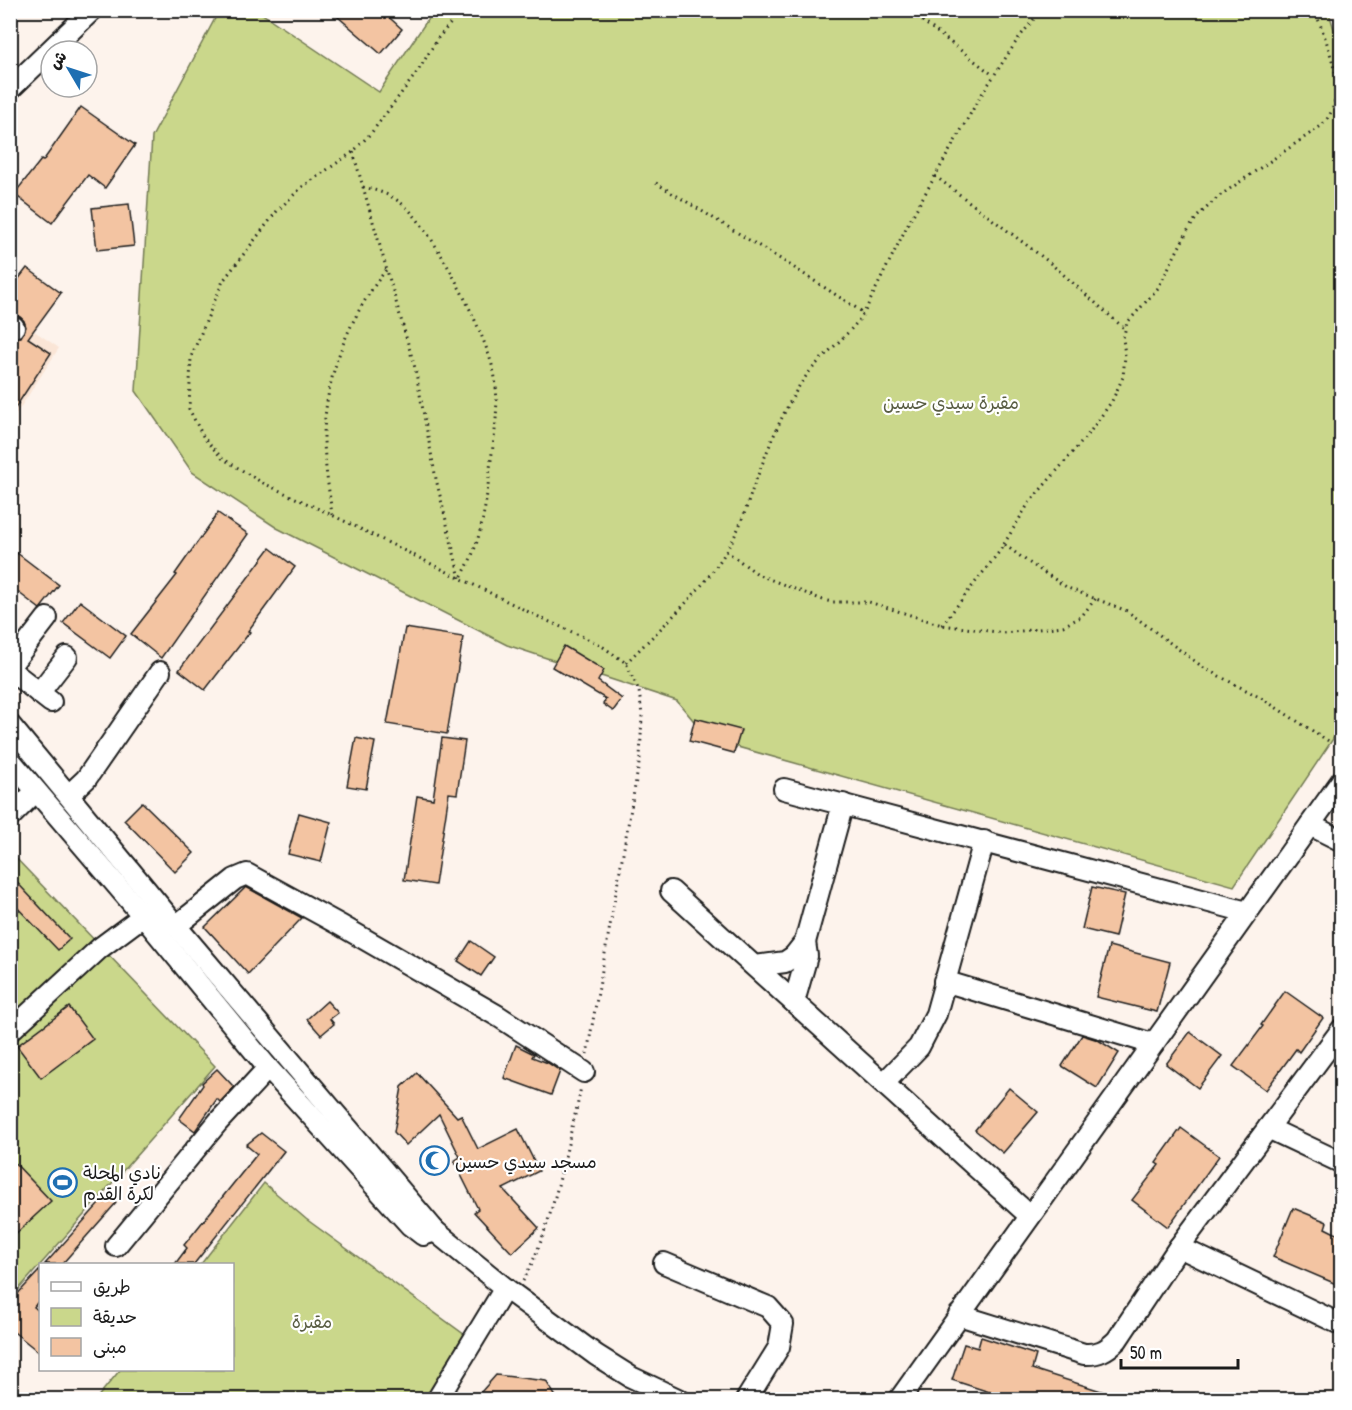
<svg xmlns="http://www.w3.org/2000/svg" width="1352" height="1410" font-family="'Patrick Hand','Playpen Sans Arabic',sans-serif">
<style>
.built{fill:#fae5d6}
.green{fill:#cad78b;stroke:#737a54;stroke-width:1.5}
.building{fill:#f3c4a2;stroke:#1c1c1c;stroke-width:1.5}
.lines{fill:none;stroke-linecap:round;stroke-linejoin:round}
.minor-casing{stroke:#1c1c1c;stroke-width:24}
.path{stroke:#1c1c1c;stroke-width:3;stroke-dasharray:1.5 4.5;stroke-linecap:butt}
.minor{stroke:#fff;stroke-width:20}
.labels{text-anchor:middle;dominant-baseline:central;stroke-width:4.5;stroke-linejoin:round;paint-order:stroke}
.park-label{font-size:18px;fill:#595d43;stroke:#fff}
.poi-label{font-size:18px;fill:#1c1c1c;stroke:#fff;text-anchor:start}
</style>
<rect width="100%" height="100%" fill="#fdf3ec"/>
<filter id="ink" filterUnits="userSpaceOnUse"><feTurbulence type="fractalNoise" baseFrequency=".0167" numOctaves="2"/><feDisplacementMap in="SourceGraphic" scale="12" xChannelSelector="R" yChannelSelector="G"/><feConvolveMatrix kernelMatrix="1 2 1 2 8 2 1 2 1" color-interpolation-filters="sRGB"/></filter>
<g filter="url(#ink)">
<path class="built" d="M11,315L59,348L11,422Z"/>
<g class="green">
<path d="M434,10H1328L1341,51V727L1234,886L709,739L677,701L507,645L277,528L192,472L136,391L152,137L219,11H258L379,92Z"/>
<path d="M10,852L215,1066L11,1298Z"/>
<path d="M264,1183L306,1219L465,1335L426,1399H96L120,1370H232V1264H201Z"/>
</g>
<g class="building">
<path d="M330,10H381L402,29L381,54Z"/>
<path d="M81,107L135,145L105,188L88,175L52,223L14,194L41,160L43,161Z"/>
<path d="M129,204L134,246L97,250L92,208Z"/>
<path d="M27,268L61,293L28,338L51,353L10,416V338L21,337L26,327L24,321L20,317L10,313V290Z"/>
<path d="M218,513L248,534L161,658L131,634L177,575L175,574Z"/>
<path d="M270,548L295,567L248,631L250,632L205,690L179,670Z"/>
<path d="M17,553L59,585L40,609L10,586V562Z"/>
<path d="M80,601L126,636L110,658L63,623Z"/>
<path d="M405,628L463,637L447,734L387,724Z"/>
<path d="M564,646L604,670L598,681L622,699L613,711L603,704L606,699L552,667Z"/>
<path d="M695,718L741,730L734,753L689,741Z"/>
<path d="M356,738L375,742L366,789L347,786Z"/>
<path d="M442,738L465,741L457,794L449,793L435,885L404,880L417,796L433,799Z"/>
<path d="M142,802L194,853L175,872L124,820Z"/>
<path d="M299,813L331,822L321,862L288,854Z"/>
<path d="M10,875L70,939L58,950L10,900Z"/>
<path d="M246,887L302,918L248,974L205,927Z"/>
<path d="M1092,887L1125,894L1115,937L1082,929Z"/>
<path d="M471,941L494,957L481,976L458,961Z"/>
<path d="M1109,946L1170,962L1157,1012L1096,997Z"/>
<path d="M1285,991L1323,1018L1299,1052L1296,1049L1266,1090L1233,1066L1263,1026L1261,1025Z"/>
<path d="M327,1001L338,1013L330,1019L334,1024L321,1035L307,1019Z"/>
<path d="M69,1007L93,1039L41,1078L17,1046Z"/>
<path d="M1190,1032L1222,1056L1198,1088L1166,1064Z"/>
<path d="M1082,1035L1098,1040L1119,1053L1097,1088L1062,1066Z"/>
<path d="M516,1045L534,1054L532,1057L548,1063L560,1071L551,1095L504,1078Z"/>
<path d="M217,1069L234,1087L220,1102L217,1099L195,1131L179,1119L203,1085L202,1083Z"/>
<path d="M417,1073L457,1117L461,1115L478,1149L518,1129L539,1171L503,1189L539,1228L512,1253L474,1212L478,1209L454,1161L460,1157L439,1114L406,1145L394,1132L402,1087Z"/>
<path d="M1009,1088L1038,1112L1003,1153L975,1130Z"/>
<path d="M1181,1128L1219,1156L1168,1227L1132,1200L1159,1165L1156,1163Z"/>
<path d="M261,1133L284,1151L194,1264H175L187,1248L184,1245L257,1154L246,1145Z"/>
<path d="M10,1158L51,1201L10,1239Z"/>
<path d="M107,1195L116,1203L62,1264H45Z"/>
<path d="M1293,1208L1327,1222L1325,1228L1341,1236V1286L1273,1257Z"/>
<path d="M40,1270V1299L34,1307L40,1312V1353L10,1329V1302Z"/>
<path d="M981,1337L1036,1355L1032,1369L1120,1397L1119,1400H1004L1005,1397L952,1380L964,1344L978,1348Z"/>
<path d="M496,1375L546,1381L558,1400H474Z"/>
</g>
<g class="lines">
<defs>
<g id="minor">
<path d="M10,89L92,10"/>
<path d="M10,325L14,327"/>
<path d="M10,666L47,618"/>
<path d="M10,670L51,702"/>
<path d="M39,693L67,657"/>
<path d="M10,725L176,926L435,1231L505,1288L596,1355L631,1377L680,1400"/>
<path d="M10,760L143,916L268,1068L410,1225L423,1235L435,1231"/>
<path d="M784,789L1247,912"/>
<path d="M69,795L86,779L160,672"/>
<path d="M10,817L36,791"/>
<path d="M1310,825L1342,841"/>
<path d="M671,891L1030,1216"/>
<path d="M176,926L235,879L247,874L340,925L498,1016L584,1072"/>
<path d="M755,966L785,962L794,956L805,942L843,804"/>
<path d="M944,981L1153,1044"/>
<path d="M794,1002L807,956L805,942"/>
<path d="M1342,1029L1268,1128L1342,1163"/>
<path d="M10,1031L100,948L143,916"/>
<path d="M884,1083L919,1047L936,1014L984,841"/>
<path d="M116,1246L218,1122L268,1068"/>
<path d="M1179,1247L1342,1325"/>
<path d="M664,1263L768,1307L783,1324L779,1347L746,1400"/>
<path d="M959,1315L1084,1354C1098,1355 1107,1350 1117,1340L1179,1247L1268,1128"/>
<path d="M437,1400L505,1288"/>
<path d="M899,1400L1342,780"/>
</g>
</defs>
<use href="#minor" class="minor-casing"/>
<g class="path">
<path d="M462,10L438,38L418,71L372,132L353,152L302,187L277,211L223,281L191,357L189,409L204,438L222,458L261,482L332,515L541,618L599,644L626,663L639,691L642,715L640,758L587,1054"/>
<path d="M908,10L993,75"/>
<path d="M353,152L415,368L436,479L460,578"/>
<path d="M935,176L1049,262L1125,329"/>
<path d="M656,183L782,260L864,313"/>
<path d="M363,187C380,191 394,196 407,208C436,235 489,339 495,378C499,406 495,433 491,460C486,502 483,542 460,579"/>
<path d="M332,515C329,489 324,462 324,436C325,376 349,317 386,270"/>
<path d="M1005,545L1028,562L1068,588L1127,611L1204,668L1261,698L1330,742"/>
<path d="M726,551L759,575L823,600L832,602H869L942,625L1005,633L1063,626L1081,617L1096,598"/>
<path d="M942,625L999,552L1029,503L1087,436L1112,401L1123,377L1125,356L1123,338L1127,323L1158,288L1188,230L1197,217L1218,197L1321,126C1352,96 1327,45 1315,10"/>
<path d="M626,663C666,622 713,583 737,531C744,517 748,502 753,488C766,454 779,419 798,388C815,359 845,341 864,313L909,222L980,97L1018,39L1041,10"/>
<path d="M523,1281C552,1228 562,1165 577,1107L581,1087"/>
</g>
<use href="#minor" class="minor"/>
</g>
</g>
<defs>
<symbol id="mosque-ring" viewBox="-11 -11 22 22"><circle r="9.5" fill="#fff" stroke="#1f6fb2" stroke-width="1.5"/><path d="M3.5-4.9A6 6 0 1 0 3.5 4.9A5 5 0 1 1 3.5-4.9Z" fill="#1f6fb2"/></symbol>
<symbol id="stadium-ring" viewBox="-11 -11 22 22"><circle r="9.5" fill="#fff" stroke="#1f6fb2" stroke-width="1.5"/><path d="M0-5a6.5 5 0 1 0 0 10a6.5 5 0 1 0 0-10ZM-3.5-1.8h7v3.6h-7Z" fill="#1f6fb2"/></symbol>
</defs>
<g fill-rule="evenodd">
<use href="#mosque-ring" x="418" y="1144" width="33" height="33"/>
<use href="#stadium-ring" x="46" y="1166" width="33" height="33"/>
</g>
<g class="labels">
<g class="park-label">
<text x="951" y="402">مقبرة سيدي حسين</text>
<text x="312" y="1321">مقبرة</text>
</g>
<g class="poi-label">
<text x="455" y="1161">مسجد سيدي حسين</text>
<text x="83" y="1172">نادي المحلة<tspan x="83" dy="21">لكرة القدم</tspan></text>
</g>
</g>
<rect width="1352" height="1410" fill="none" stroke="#fff" stroke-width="36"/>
<rect x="18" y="18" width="1316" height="1374" fill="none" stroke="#1c1c1c" stroke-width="2" filter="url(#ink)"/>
<rect x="39" y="1263" width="195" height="108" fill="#ffffff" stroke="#a4a4a4" stroke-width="1.5"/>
<rect x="51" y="1282" width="30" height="9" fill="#ffffff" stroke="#a4a4a4" stroke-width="1.5"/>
<text x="93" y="1293" font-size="18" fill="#1c1c1c">طريق</text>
<rect x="51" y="1308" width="30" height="18" fill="#cad78b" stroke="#a4a4a4" stroke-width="1.5"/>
<text x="93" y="1323" font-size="18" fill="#1c1c1c">حديقة</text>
<rect x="51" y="1338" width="30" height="18" fill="#f3c4a2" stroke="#a4a4a4" stroke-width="1.5"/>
<text x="93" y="1353" font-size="18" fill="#1c1c1c">مبنى</text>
<g transform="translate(69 69) rotate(309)"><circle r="28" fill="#ffffff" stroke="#a4a4a4" stroke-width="1.5"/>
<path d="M0-4.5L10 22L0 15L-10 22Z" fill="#1f6fb2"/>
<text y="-9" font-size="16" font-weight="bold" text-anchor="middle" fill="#1c1c1c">ش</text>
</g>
<path d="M1121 1359v9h117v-9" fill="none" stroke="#1c1c1c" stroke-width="3"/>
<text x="1130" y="1359" font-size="18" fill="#1c1c1c" stroke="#ffffff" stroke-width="4.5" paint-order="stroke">50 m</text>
</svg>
